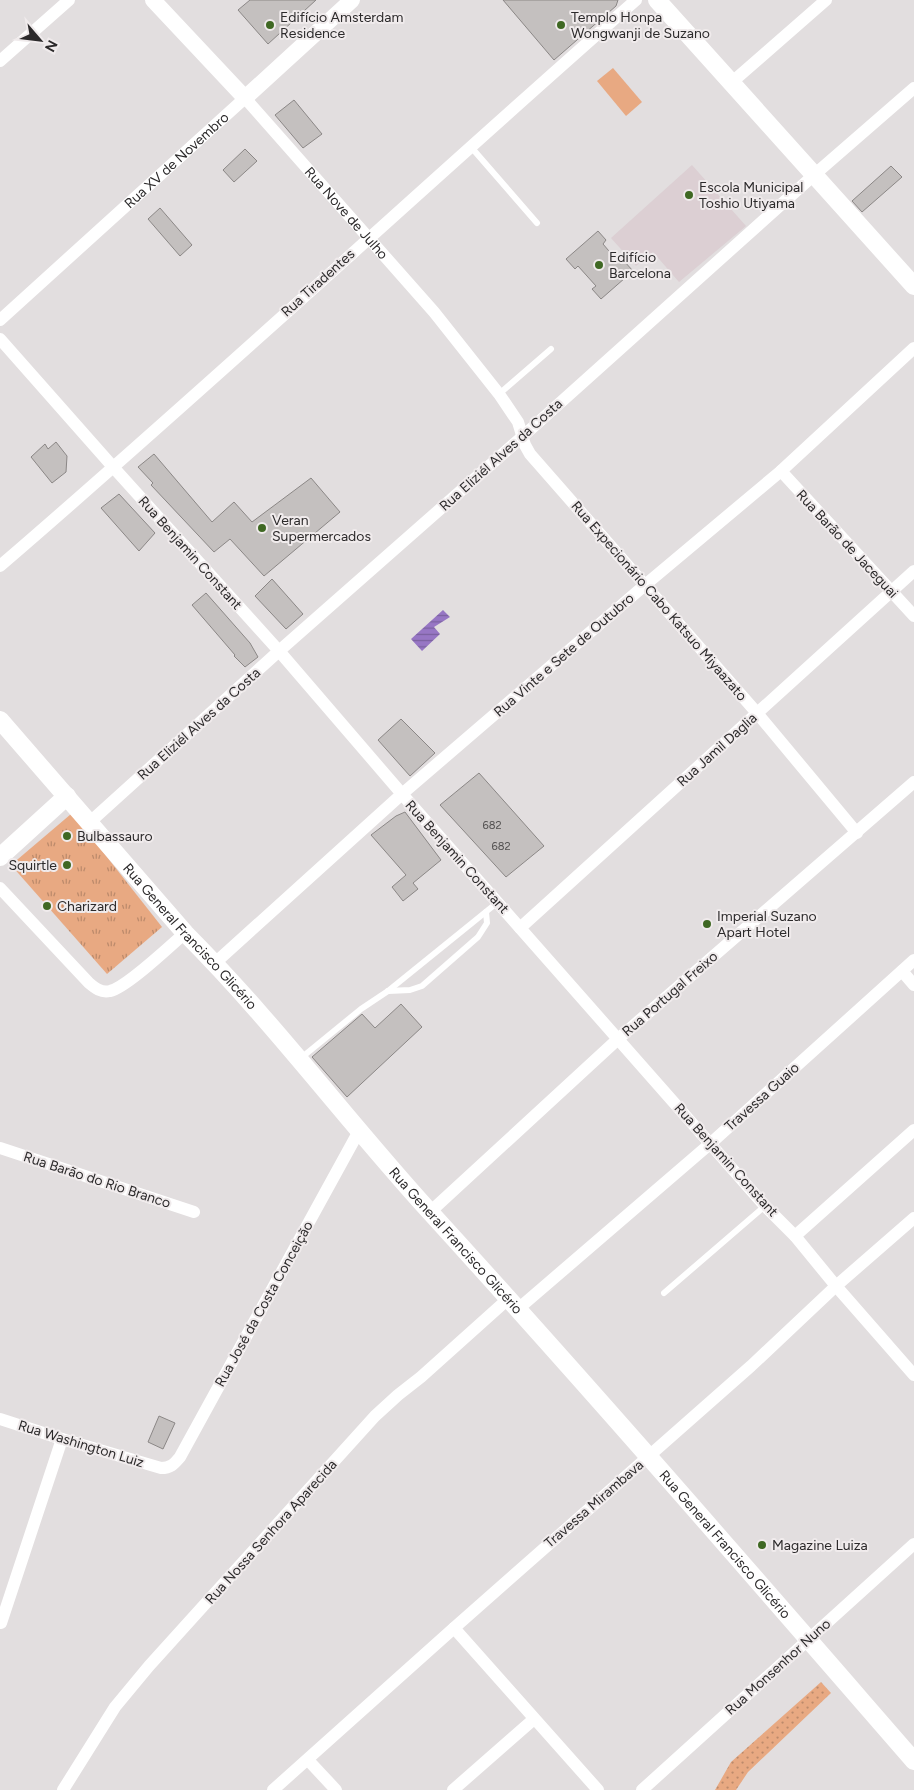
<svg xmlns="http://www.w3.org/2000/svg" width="914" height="1790" font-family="Figtree,sans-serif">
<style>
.built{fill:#dccfd3}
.grass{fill:url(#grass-dots)}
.park{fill:url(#park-tufts)}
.garden{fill:#e8a982}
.water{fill:url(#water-rules)}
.building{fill:#c4c0bf;stroke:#8b8786}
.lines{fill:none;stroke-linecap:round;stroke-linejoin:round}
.service{stroke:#fff;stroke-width:6}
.minor{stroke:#fff;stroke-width:12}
.tertiary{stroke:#fff;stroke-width:16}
.secondary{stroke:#fff;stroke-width:18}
.poi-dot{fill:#3f6823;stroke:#f0ebec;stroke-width:2}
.labels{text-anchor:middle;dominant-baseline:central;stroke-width:4;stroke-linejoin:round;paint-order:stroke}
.number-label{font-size:11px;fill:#525050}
.poi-label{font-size:14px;fill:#2c2a2b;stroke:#f0ebec;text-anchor:start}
.street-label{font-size:14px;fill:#2c2a2b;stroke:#f0ebec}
</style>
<defs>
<pattern id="grass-dots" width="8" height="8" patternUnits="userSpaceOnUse" patternTransform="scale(1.25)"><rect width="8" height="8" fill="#e8a982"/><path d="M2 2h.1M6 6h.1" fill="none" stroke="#bc8a6b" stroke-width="1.8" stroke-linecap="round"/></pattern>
<pattern id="park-tufts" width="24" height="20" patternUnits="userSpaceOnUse" patternTransform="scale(1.25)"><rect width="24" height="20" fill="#e8a982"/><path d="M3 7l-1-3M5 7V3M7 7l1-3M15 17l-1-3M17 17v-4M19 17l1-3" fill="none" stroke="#bc8a6b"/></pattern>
<pattern id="water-rules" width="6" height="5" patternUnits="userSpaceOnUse" patternTransform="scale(1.25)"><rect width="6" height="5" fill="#9776c4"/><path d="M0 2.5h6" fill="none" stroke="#7b619f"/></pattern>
</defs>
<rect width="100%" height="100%" fill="#e2dedf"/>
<path class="built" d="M692,165L746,226L679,282L653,252L636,266L611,238Z"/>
<path class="grass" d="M821,1682L831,1693L748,1772L736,1790H715L731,1762Z"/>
<path class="park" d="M71,814L92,838L162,927L107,974L11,865Z"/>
<path class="garden" d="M613,68L642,102L626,116L597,81Z"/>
<path class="water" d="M443,610L450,617L434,627L440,634L422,651L411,639Z"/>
<g class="building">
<path d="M250,0H316L268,44L238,10Z"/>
<path d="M503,0H618L616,6L554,60Z"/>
<path d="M294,100L322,134L303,148L275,115Z"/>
<path d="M245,149L257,161L234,182L223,170Z"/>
<path d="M891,166L902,177L862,212L852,201Z"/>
<path d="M160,208L192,245L180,256L148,219Z"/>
<path d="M598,231L606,240L603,244L620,264L624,261L633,271L601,299L592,289L596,286L578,266L575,269L566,259Z"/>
<path d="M56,442L67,456L66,472L52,483L31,457L45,444L48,449Z"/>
<path d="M154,454L212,522L234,502L252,522L311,478L340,512L264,576L230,539L214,552L151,485L153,483L138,467Z"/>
<path d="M119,494L155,533L139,551L101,508Z"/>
<path d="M272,579L303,614L286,629L255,596Z"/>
<path d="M206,593L250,643L258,657L245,667L234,656L235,655L192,605Z"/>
<path d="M401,719L435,753L410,776L378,740Z"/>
<path d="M479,773L544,846L506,877L440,805Z"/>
<path d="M405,812L441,860L413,883L418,889L403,901L392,887L406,875L371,835L396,816Z"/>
<path d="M401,1004L422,1027L347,1097L312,1057L362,1014L375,1028Z"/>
<path d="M159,1416L175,1423L163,1449L148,1442Z"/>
</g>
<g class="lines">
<g class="service">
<path d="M471,147L537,223"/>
<path d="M499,394L551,349"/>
<path d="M388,991L410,990L422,986L478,937L487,923L486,912"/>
<path d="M301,1058L361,1009L388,991L498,902"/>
<path d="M664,1293L765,1206"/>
</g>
<g class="minor">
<path d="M0,61L69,0"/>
<path d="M731,83L826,0"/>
<path id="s1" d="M0,320L245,98L434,312L499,394L518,422L525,445L530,454L757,713L857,833"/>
<path d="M0,339L114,468L279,651L402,794L765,1206L795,1236L836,1286L914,1375"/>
<path d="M781,471L914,616"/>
<path d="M0,566C215,381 423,187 636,0"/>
<path d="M90,822L279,651L522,437L814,175L914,88"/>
<path d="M0,888L89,983C95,988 101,993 110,991C126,988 170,946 185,933"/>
<path d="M520,928L914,571"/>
<path d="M215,963L402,794L645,585L781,471L914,348"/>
<path d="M902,971L914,985"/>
<path d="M0,1148L194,1212"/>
<path d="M430,1212L618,1039L914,782"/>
<path d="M795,1236L914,1130"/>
<path d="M518,1309L711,1143L914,960"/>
<path d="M0,1419L62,1439L161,1468C171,1468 174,1464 180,1457L359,1131"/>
<path d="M1,1623L62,1439"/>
<path d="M454,1628L598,1790"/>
<path d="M308,1760L336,1790"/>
<path d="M63,1790L115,1707L149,1666L375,1416L398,1395L421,1377L508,1299"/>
<path d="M273,1790L454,1628L751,1366L836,1286L914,1218"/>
<path d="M453,1790L534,1719"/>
<path d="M642,1790L914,1544"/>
</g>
<path class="tertiary" d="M153,0L245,98L352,0"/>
<g class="secondary">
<path d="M657,0L914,286"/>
<path id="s2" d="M0,720L185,933C273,1021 347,1121 430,1212C595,1393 754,1577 914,1761"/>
<path d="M0,857L67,796"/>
</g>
</g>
<g class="poi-dot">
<circle cx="270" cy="25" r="5"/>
<circle cx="561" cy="25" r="5"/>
<circle cx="689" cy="195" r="5"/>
<circle cx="599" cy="265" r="5"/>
<circle cx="262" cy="528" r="5"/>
<circle cx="67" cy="836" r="5"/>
<circle cx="67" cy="865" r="5"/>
<circle cx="47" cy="906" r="5"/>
<circle cx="707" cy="924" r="5"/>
<circle cx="762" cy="1545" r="5"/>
</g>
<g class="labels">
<g class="number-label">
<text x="492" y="825">682</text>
<text x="501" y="846">682</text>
</g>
<g class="poi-label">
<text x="280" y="17">Edifício Amsterdam<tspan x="280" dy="16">Residence</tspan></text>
<text x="571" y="17">Templo Honpa<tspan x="571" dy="16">Wongwanji de Suzano</tspan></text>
<text x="699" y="187">Escola Municipal<tspan x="699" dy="16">Toshio Utiyama</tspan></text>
<text x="609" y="257">Edifício<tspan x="609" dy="16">Barcelona</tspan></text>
<text x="272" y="520">Veran<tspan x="272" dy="16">Supermercados</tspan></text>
<text x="77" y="836">Bulbassauro</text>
<text x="57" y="865" text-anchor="end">Squirtle</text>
<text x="57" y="906">Charizard</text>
<text x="717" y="916">Imperial Suzano<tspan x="717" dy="16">Apart Hotel</tspan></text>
<text x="772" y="1545">Magazine Luiza</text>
</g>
<g class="street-label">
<text stroke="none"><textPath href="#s1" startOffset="238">Rua XV de Novembro</textPath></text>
<text stroke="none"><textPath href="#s1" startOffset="484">Rua Nove de Julho</textPath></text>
<text transform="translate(318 283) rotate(-42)">Rua Tiradentes</text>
<text transform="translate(501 455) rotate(-42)">Rua Eliziél Alves da Costa</text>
<text transform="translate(847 544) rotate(47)">Rua Barão de Jaceguai</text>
<text transform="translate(190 553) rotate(48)">Rua Benjamin Constant</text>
<text transform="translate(659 601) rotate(49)">Rua Expecionário Cabo Katsuo Miyaazato</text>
<text transform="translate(564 655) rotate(-41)">Rua Vinte e Sete de Outubro</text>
<text transform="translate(199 724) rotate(-42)">Rua Eliziél Alves da Costa</text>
<text transform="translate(717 750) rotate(-42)">Rua Jamil Daglia</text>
<text transform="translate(457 857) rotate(48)">Rua Benjamin Constant</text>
<text stroke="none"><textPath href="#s2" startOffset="288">Rua General Francisco Glicério</textPath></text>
<text transform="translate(670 994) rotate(-41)">Rua Portugal Freixo</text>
<text transform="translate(762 1097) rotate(-42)">Travessa Guaio</text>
<text transform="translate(726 1160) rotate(48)">Rua Benjamin Constant</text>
<text transform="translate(97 1180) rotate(18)">Rua Barão do Rio Branco</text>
<text stroke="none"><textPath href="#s2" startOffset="692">Rua General Francisco Glicério</textPath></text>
<text transform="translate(264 1304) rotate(-61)">Rua José da Costa Conceição</text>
<text transform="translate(81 1444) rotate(17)">Rua Washington Luiz</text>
<text transform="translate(594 1504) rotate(-41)">Travessa Mirambava</text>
<text transform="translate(271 1532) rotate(-48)">Rua Nossa Senhora Aparecida</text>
<text stroke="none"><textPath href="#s2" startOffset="1098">Rua General Francisco Glicério</textPath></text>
<text transform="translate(778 1667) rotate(-42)">Rua Monsenhor Nuno</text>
</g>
</g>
<g transform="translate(40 40) rotate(118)" stroke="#f0ebec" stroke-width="4" paint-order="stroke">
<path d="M0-4L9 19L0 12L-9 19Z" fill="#2c2a2b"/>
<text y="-8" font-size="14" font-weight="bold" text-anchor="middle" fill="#2c2a2b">N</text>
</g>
</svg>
